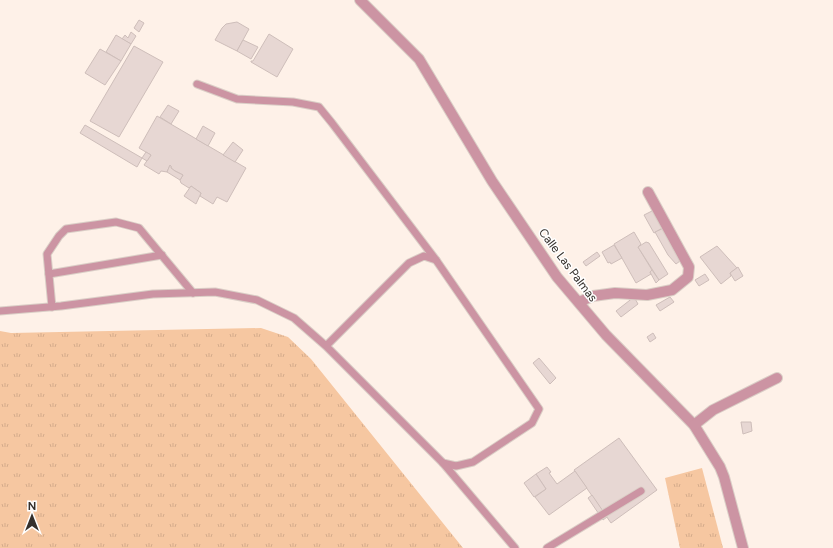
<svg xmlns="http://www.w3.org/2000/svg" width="833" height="548" font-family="Figtree,sans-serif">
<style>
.grass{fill:url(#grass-tufts)}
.building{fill:#e7d7d3;stroke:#cebeba}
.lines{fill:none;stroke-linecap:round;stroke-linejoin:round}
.service-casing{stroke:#dacec6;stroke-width:9}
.minor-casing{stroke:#dacec6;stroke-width:12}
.service{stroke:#cc94a3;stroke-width:7}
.minor{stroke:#cc94a3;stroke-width:10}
.labels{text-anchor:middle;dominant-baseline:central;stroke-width:3;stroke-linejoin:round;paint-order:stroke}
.street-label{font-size:12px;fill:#35302c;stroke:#fff}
</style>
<defs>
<pattern id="grass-tufts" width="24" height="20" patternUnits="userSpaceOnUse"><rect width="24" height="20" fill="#f6c7a1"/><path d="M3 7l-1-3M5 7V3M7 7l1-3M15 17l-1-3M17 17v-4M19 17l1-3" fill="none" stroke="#d4ab8b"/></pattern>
</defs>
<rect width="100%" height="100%" fill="#fef1e8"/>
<g class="grass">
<path d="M261,328L288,337L311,359L463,548H0V331L11,333Z"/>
<path d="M702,468L723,548H680L665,478Z"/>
</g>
<g class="building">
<path d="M139,20L144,23L139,32L134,28Z"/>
<path d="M237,22L249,29L237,51L215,40L222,28L226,24Z"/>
<path d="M131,32L136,36L131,44L122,39L125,35L128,38Z"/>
<path d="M269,34L293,49L277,77L251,62V61H253Z"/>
<path d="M116,35L131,44L121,61L106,52Z"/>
<path d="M243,40L258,47L251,59L237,51Z"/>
<path d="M134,46L163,62L119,137L90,121Z"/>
<path d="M100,49L121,61L105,85L85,73Z"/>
<path d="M168,105L179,111L171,124L160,117Z"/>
<path d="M157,116L246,168L227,202L217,197L213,204L200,196L201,193L191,186L189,188L181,183L180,180L183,175L175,171L171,168V166L170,165L167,172L161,171L159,174L144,165L151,155L139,148Z"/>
<path d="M85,125L142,158L137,167L80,133Z"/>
<path d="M203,126L215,133L208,146L196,139Z"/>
<path d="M233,142L243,150L235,162L223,155Z"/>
<path d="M146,152L151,155L147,161L142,158Z"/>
<path d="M170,165L171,166V168L175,171L183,175L180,180L167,172Z"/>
<path d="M191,186L201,193L196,204L184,196Z"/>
<path d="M654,210L664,227L654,233L644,215Z"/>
<path d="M664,228L684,258L676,264L668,255L655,232Z"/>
<path d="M634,232L641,244L638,247L652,270L650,272L651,274L636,283L614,244Z"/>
<path d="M646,242L649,243L668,274L659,280L638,247Z"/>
<path d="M614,245L622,258L611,264L610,262L608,263L602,252Z"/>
<path d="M717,246L737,268L730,273L731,276L721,284L700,257Z"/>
<path d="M597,252L600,256L586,266L583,262Z"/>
<path d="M738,267L743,276L735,281L730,273Z"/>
<path d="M652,270L659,280L656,283L650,272Z"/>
<path d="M705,274L709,280L699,286L695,280Z"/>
<path d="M634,297L638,304L621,317L616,311Z"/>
<path d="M670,297L674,302L660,311L656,305Z"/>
<path d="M653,333L656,338L650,342L647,337Z"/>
<path d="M539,358L556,378L550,384L533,363Z"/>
<path d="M741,422H751L752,431L743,434Z"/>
<path d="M619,438L657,490L611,523L574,470Z"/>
<path d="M547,467L551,472L549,473L557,484L575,471L587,488L549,515L535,497L546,489L536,474Z"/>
<path d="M536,474L546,489L534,497L524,483Z"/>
<path d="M592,495L607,517L603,520L588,498Z"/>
</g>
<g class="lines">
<defs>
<g id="service">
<path d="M197,84L237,99L293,102L319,107L332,123L436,260"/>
<path d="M49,274L162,255"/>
<path d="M52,307L47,254L59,236L66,229L116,222L139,228L193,293"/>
<path d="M0,311L61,306L153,294L215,292L257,300L294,318L326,346L443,463L456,466L473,462L532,423L539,409L436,260L424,256L409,263L326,346"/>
<path d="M443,463L515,548"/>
<path d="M547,548L641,491"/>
</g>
<g id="minor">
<path d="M360,0L419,59L492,181L557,277L606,335L694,425L720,467L724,477L743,548"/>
<path d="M579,302L593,296L615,293L647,295L672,290L688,277L689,267L648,192"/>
<path d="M694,425L713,410L777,378"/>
</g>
</defs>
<use href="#service" class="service-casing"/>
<use href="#minor" class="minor-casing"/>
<use href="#service" class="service"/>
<use href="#minor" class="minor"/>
</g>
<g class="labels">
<g class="street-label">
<text transform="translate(568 265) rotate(53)">Calle Las Palmas</text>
</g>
</g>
<g transform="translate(32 516)" stroke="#ffffff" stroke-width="3" paint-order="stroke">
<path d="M0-3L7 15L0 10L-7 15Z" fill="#35302c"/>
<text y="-6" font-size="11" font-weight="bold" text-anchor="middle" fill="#35302c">N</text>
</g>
</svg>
